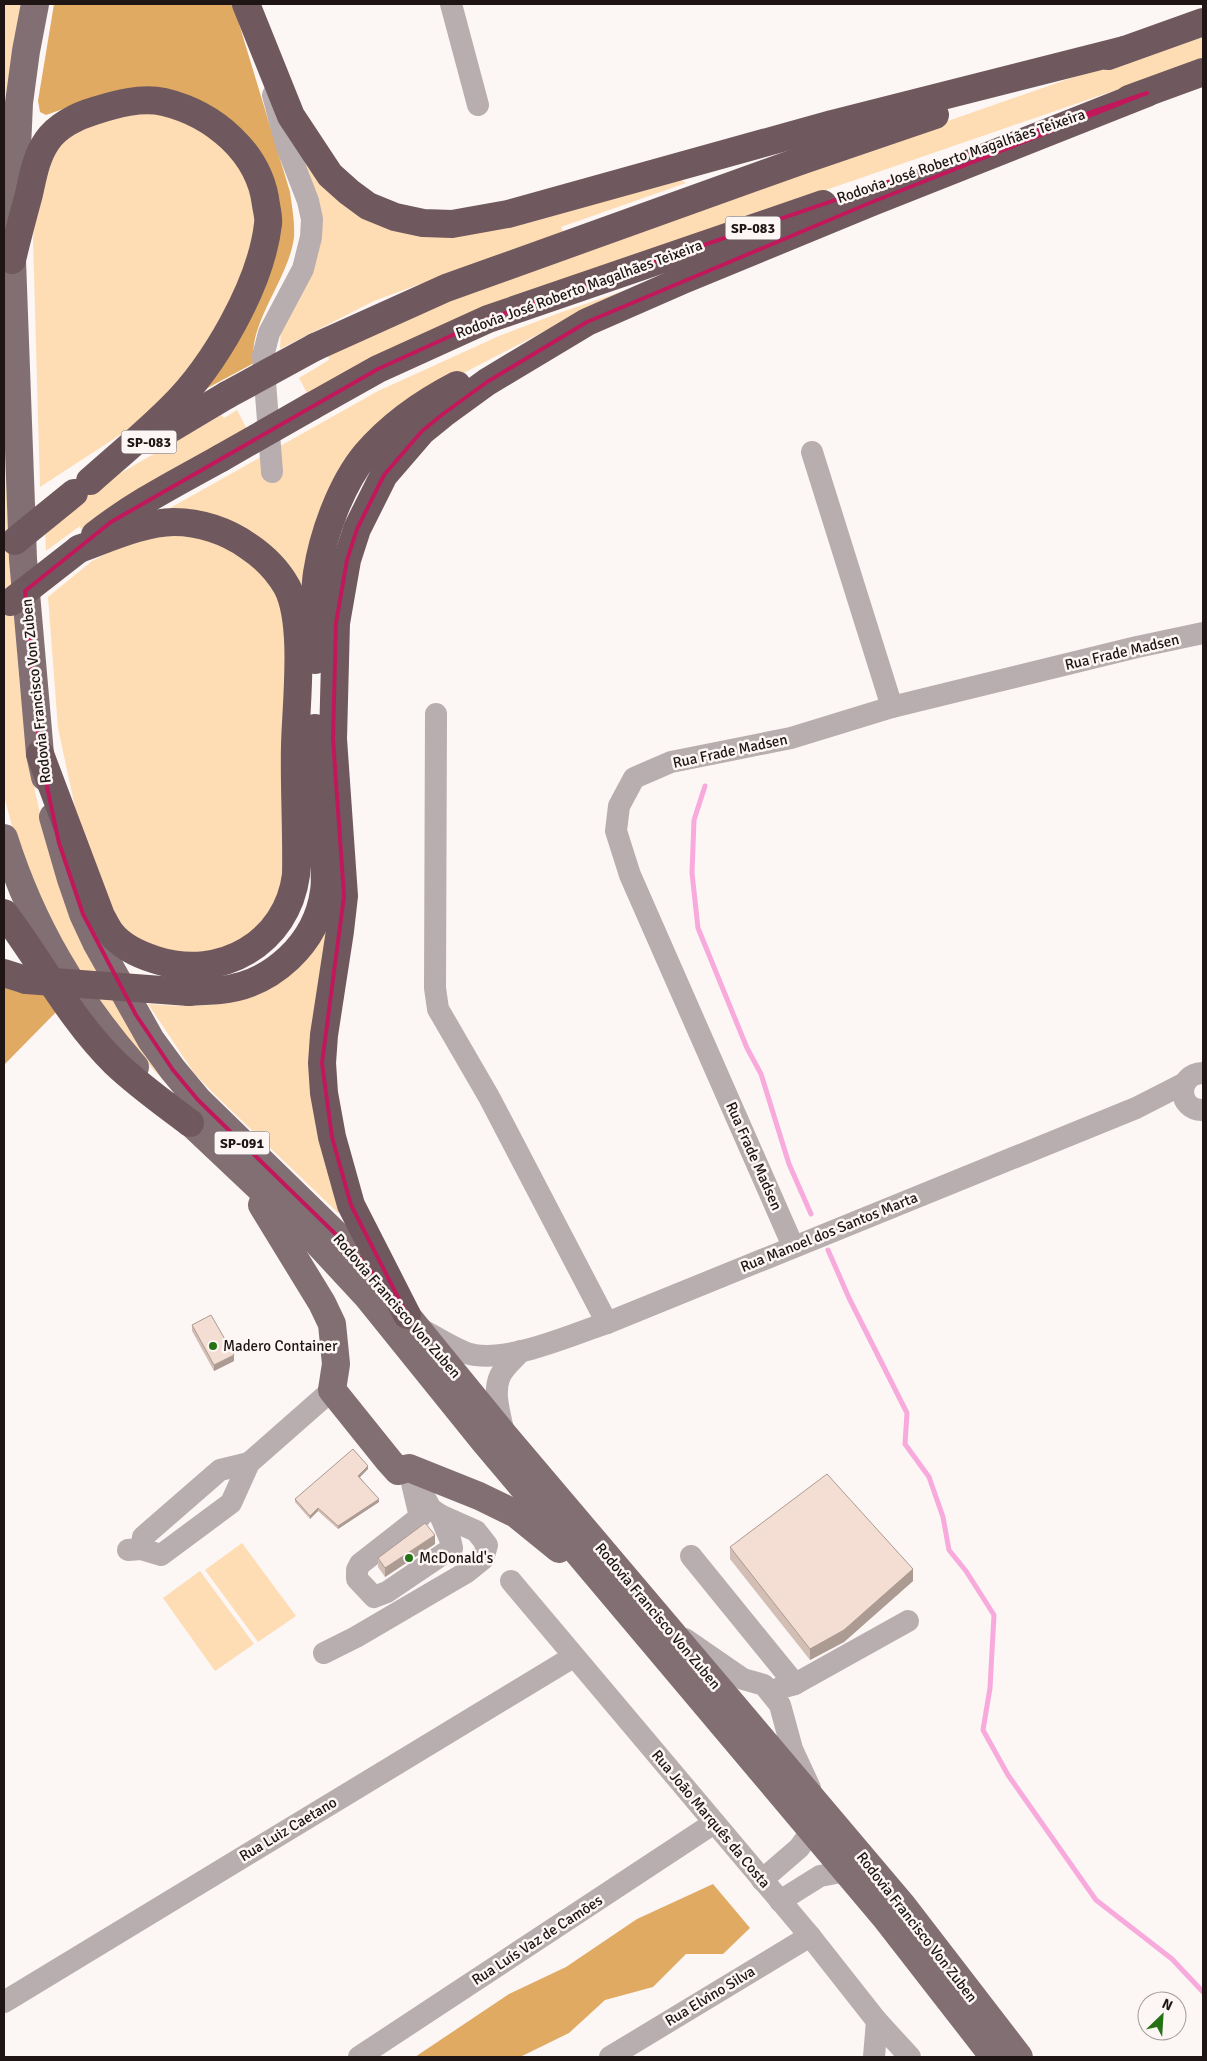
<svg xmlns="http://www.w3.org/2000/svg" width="1207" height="2061" font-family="Signika,sans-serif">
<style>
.green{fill:#feddb4}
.forest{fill:#e0aa63}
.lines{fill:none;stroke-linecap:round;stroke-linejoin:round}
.stream{stroke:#f7aadb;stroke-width:5}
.minor{stroke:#b8adaf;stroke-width:22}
.major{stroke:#826f73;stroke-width:28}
.highway{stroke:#6f595e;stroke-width:28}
.highway-bridge{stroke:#6f595e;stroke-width:28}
.wall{fill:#d2beb5}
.shaded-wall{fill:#ab9b93}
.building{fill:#f4ddd2;stroke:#ab9b93}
.marked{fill:none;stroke:#c2185b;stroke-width:4;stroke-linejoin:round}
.poi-dot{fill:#257116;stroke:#fcf6f5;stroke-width:2}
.labels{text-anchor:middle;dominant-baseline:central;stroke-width:5;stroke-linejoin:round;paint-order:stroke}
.shield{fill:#fcf6f5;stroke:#615858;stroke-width:1}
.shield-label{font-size:14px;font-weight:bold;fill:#1e1514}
.street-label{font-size:15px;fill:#1e1514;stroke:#fcf6f5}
.poi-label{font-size:15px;fill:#1e1514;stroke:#fcf6f5;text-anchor:start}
</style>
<rect width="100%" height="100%" fill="#fcf6f5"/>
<g class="green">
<path d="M4,4H23L4,172Z"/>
<path d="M1203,32V60L539,289L308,395L299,378L329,360L328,355L413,313L753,189Z"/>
<path d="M154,109L203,125L247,170L260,233L219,332L146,418L40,487L33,237L38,191L54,152L82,124Z"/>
<path d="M288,131L387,225L676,176L686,183L561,227L564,234L426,286L420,284L374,301L280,349L281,327L310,267Z"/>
<path d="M629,289L541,333L427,392L376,433L306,610L283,569L154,517L378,391L499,336L559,313Z"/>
<path d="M4,367C7,431 9,496 12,560C16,650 21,738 43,826L167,1077L164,1081L126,1040L54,935L16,841L4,796Z"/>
<path d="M237,410L247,429L93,520L81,529L80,526L46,551L45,529L87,498L88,492L221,415L224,418Z"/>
<path d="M188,532L239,550L273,586L286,619L287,882L260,932L208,956L154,952L114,920L82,840L58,728L48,597L92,561L141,536Z"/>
<path d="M327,922L343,1204L338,1213L215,1095L194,1073L148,1004C180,1006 206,1008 238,1000Z"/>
<path d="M242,1543L296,1616L258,1642L205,1570Z"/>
<path d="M200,1571L254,1644L215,1671L163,1598Z"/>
</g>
<g class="forest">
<path d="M54,4H233L290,192C292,207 295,222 294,237C289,279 247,324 254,363L202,391L274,247L226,122L77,104L46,115L40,112L38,101Z"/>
<path d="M4,983L54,996L60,1008L4,1065Z"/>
<path d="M713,1884L750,1928L723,1954H686L653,1987L605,2000L569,2033L520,2057H415L509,1994L566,1967L637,1919Z"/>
</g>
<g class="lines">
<g class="stream">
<path d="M705,786L694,820L692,873L698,928L747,1048L761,1074L789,1164L811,1214"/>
<path d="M828,1250L849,1298L907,1413L905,1444L929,1477L943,1517L949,1550L966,1571L994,1615L990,1688L983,1730L1008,1775L1096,1900L1172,1959L1203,1992"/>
</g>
<g class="minor">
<path d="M451,4L478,105"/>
<path d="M812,452L892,707"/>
<path d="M272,472L263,356L269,333L303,269L311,237L312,219L308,201L286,144L273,95"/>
<path d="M436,714L435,988L438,1009L489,1097L607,1323"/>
<path d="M1203,1073C1175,1074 1178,1111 1203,1110"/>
<path d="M793,1246L630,875L616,831L619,806L634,778L671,762L791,738L892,707L1137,647L1203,633"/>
<path d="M419,1328C433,1335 461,1354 475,1355C513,1361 570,1335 607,1323L1136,1108L1185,1083"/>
<path d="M504,1435C501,1416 492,1394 500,1376C504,1367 514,1359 521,1351"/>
<path d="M419,1471L412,1483L420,1517L360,1564L357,1570V1579L374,1597L387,1592L452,1548L450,1539L440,1515L431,1509L419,1487L420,1482L430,1477"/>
<path d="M141,1549L143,1537L220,1470L249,1463"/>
<path d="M128,1550L141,1549L161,1555L231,1503L249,1463L332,1390"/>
<path d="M691,1556L795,1684"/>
<path d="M511,1581L810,1936L877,2021L910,2057"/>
<path d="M685,1639L743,1679L764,1685L780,1705L792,1749L810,1788"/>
<path d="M324,1653L356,1637L467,1572L483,1559L487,1545L476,1531L440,1515"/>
<path d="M780,1688L795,1684L908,1621"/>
<path d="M762,1880L799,1848L813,1829"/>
<path d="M780,1901L820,1876L846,1871"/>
<path d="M4,2002L573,1657"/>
<path d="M359,2057L714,1823"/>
<path d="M610,2057L810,1936"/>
<path d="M874,2057L877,2021"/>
</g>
<g class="major">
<path d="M35,4L26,51L19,103L12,260L23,559L40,754L45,777"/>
<path d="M53,817L71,879L83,914L97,944L151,1040L173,1070L198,1100L358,1256L504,1435L902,1905L1019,2057"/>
<path d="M4,838C32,926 75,998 135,1067"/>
<path d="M174,1107L316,1241L367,1296L484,1441L885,1917L994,2057"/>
<path d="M262,1205L322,1303L332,1324L336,1364L332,1390L389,1461L398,1471L409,1468L479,1496L516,1514L559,1549"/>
</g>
<g class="highway">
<path d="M246,4L291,116L330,175L349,192L368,206L395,217L423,223L452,224L508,214L832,124L1124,50"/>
<path d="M1108,56L1203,22"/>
<path d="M1129,99L1203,72"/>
<path d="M12,260C17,238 23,216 29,194C33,176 36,157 47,141C57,126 77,116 94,111C116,104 141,97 164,102C214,114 260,153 266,205C267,211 269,218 268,224C261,285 214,366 171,408C145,434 117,457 90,481"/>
<path d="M315,347L446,288L803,160L935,115"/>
<path d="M312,406L378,369L488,319L823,204"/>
<path d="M155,438L227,395"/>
<path d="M95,535C134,504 178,482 221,458"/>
<path d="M315,660C315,632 313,601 317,573C323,534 341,484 366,454C391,425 424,402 457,385"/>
<path d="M40,754L101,916C104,921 107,928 111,933C121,946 140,955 156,960C221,981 287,943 296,875C297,832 294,788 295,745C296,704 306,623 287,587C278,571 263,556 248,546C227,531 200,522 174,522C144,522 107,539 79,549"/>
<path d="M4,913C41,962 71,1020 115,1063C138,1085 165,1104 190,1123"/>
<path d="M4,973L26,980"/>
<path d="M189,992C200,991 210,991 220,990C272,985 317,943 324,891C327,874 322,855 321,838C318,801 315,765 315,728"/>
<path d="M407,1315L351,1205L332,1137L324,1093L322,1063L324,1035L340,931L344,896L333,739L336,623L347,560L357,529L384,475L422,431L443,414L487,382L587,322L683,280L872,202L1147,93"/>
</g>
<g class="highway-bridge">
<path d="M227,395L315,347"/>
<path d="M221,458L312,406"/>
<path d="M15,541L74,493"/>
<path d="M11,602L79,549"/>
<path d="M26,980L189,992"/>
</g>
</g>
<g class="wall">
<path d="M192,1325L234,1361L214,1371L192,1331Z"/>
<path d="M368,1469L360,1477L379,1502L338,1529L318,1511L310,1519L295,1502V1499Z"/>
<path d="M435,1544L385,1577L378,1567V1558Z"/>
<path d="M730,1547L913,1581L844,1642L810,1660L730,1559Z"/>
</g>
<g class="shaded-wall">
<path d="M234,1355V1361L214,1371V1365Z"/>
<path d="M368,1466V1469L358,1479V1476Z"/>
<path d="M379,1499V1502L338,1529V1526Z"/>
<path d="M318,1508V1511L310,1519V1516Z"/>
<path d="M435,1535V1544L385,1577V1568Z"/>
<path d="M913,1569V1581L844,1642L810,1660V1649Z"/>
</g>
<g class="building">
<path d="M211,1315L234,1355L214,1365L192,1325Z"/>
<path d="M353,1449L368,1466L358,1476L379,1499L338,1526L318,1508L310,1516L295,1499Z"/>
<path d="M827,1474L913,1569L844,1630L810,1649L730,1547Z"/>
<path d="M425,1523L435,1535L385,1568L378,1558Z"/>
</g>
<path class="marked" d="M1147,93L872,202L587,322L487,382L443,414L422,431L384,475L357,529L347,560L336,623L333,739L344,896L322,1063L332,1137L351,1205L407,1315L358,1256L198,1100L173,1070L136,1015L83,914L59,843L40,754L25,591L111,522L378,369L488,319Z"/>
<g class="poi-dot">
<circle cx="213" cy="1346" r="5"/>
<circle cx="409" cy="1558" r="5"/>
</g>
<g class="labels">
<g class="shield">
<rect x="725.5" y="216.5" width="55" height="23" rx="4"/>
<rect x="121.5" y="430.5" width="55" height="23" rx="4"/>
<rect x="214.5" y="1131.5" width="55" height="23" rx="4"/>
</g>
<g class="shield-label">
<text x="753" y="228">SP-083</text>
<text x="149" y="442">SP-083</text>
<text x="242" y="1143">SP-091</text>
</g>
<g class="street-label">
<text transform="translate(961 156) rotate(-19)">Rodovia José Roberto Magalhães Teixeira</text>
<text transform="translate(579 289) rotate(-20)">Rodovia José Roberto Magalhães Teixeira</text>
<text transform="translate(1122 652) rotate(-13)">Rua Frade Madsen</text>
<text transform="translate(36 691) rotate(-96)">Rodovia Francisco Von Zuben</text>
<text transform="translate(730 751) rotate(-12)">Rua Frade Madsen</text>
<text transform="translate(754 1156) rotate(66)">Rua Frade Madsen</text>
<text transform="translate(829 1232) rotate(-22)">Rua Manoel dos Santos Marta</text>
<text transform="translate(397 1306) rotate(49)">Rodovia Francisco Von Zuben</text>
<text transform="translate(658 1616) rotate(50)">Rodovia Francisco Von Zuben</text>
<text transform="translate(711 1819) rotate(50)">Rua João Marquês da Costa</text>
<text transform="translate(288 1829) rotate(-31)">Rua Luiz Caetano</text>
<text transform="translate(917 1927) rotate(52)">Rodovia Francisco Von Zuben</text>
<text transform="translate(537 1940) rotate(-33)">Rua Luís Vaz de Camões</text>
<text transform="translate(710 1996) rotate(-31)">Rua Elvino Silva</text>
</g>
<g class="poi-label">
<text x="223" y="1346">Madero Container</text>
<text x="419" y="1558">McDonald's</text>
</g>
</g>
<rect width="1207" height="2061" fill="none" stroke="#1e1514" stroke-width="10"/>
<g transform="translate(1162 2016) rotate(25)"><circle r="24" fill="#fcf6f5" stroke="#a39c9b"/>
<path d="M0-4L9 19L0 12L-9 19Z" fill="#257116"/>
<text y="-8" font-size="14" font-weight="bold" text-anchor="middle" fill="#1e1514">N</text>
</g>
</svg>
